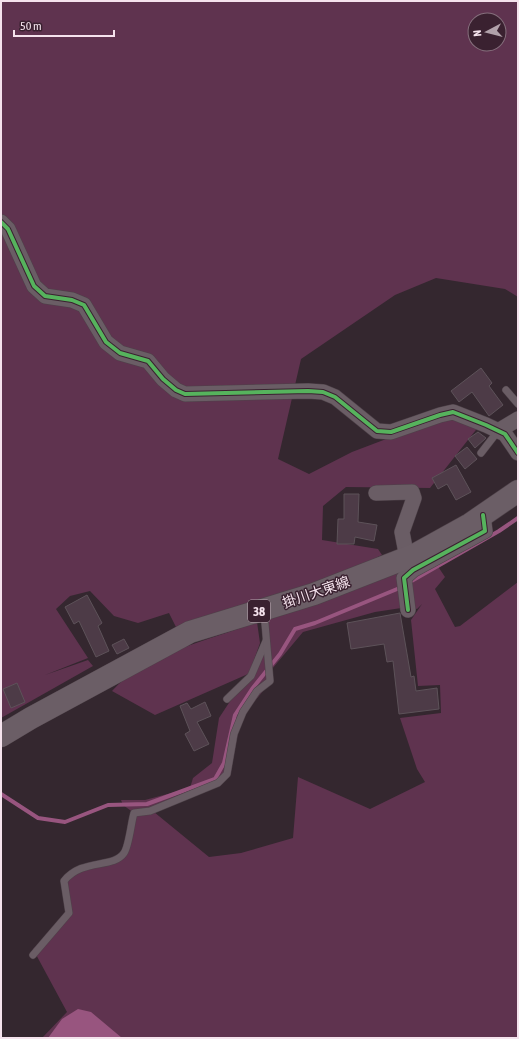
<svg xmlns="http://www.w3.org/2000/svg" width="519" height="1039" font-family="'Asap Condensed','Noto Sans JP',sans-serif">
<style>
.green{fill:#5f334f;fill-rule:evenodd}
.water{fill:#98557f}
.lines{fill:none;stroke-linecap:round;stroke-linejoin:round}
.stream{stroke:#98557f;stroke-width:4}
.building{fill:#4d3b47;stroke:#5d5259}
.lane-casing{stroke:#4e4249;stroke-width:8}
.street-casing{stroke:#4e4249;stroke-width:16}
.primary-casing{stroke:#4e4249;stroke-width:23}
.lane{stroke:#6a5d65;stroke-width:7}
.street{stroke:#6a5d65;stroke-width:15}
.primary{stroke:#6b5e66;stroke-width:22}
.cycleway-casing{stroke:#3a2130;stroke-width:6}
.cycleway{stroke:#56b35d;stroke-width:4}
.labels{text-anchor:middle;dominant-baseline:central;stroke-width:3;stroke-linejoin:round;paint-order:stroke}
.shield{fill:#3a2130;stroke:#bda9b4;stroke-width:1}
.shield-label{font-size:13px;font-weight:bold;fill:#f5e3ed}
.street-label{font-size:14px;fill:#f5e3ed;stroke:#3a2130}
</style>
<rect width="100%" height="100%" fill="#34272f"/>
<g class="green">
<path d="M1,1H518V297L505,289L436,278L395,295L301,359L278,459L309,474L352,452L452,414L479,426L430,488L346,487L323,506L322,540L378,549L382,555L335,577L176,627L169,613L138,623L114,616L90,591L70,596L56,609L88,658L45,675L88,660L93,666L1,718ZM475,20H499V44H475Z"/>
<path d="M433,559L445,577L435,589L455,627L460,626L518,582V1038H42L67,1012L33,949L69,913L64,881L70,873L113,862L125,852L134,813L123,805L121,800H145L190,788L193,778L212,763L219,718L248,674L155,715L112,691C144,654 212,639 257,622L260,643L252,666L267,637L270,683L241,717L230,775L154,812L209,857L241,853L293,838L298,777L370,809L425,782L417,769L400,718L441,713L440,685L418,686L411,620L422,604L417,609L408,607L375,612L303,632L272,669L265,615Z"/>
</g>
<path class="water" d="M78,1009L91,1012L122,1038H48L62,1019Z"/>
<g class="lines">
<g class="stream">
<path d="M408,583L499,531L518,518"/>
<path d="M1,794L38,818L65,822L108,805L147,804L215,779L224,763L235,715L252,689L280,654L295,629L315,623L402,587"/>
</g>
</g>
<g class="building">
<path d="M481,368L492,383L489,386L503,405L489,416L472,392L459,402L451,391Z"/>
<path d="M478,432L486,438L475,448L468,439Z"/>
<path d="M467,447L477,459L465,469L455,456Z"/>
<path d="M456,465L471,492L456,500L447,484L438,489L432,478Z"/>
<path d="M344,494H359L358,522L377,525L374,541L355,537L354,544H337L338,519H344Z"/>
<path d="M87,595L102,623L98,626L109,651L96,657L79,621L74,624L65,607Z"/>
<path d="M400,613L411,677L414,676L416,691L437,688L439,709L399,714L393,661L387,662L384,644L351,649L347,623Z"/>
<path d="M124,639L129,648L117,654L112,645Z"/>
<path d="M17,683L25,702L11,708L3,689Z"/>
<path d="M205,702L211,716L197,722L209,744L194,751L185,734L190,731L180,706L187,703L191,709Z"/>
</g>
<g class="lines">
<defs>
<g id="lane">
<path d="M506,390L518,404"/>
<path d="M481,453L498,431"/>
<path d="M227,699L251,676L266,641"/>
<path d="M33,955L69,913L64,881C82,858 113,869 124,853C129,846 131,823 134,813L150,811L218,783L227,774L234,734L243,712L257,691L270,681L264,612"/>
</g>
<g id="street">
<path d="M1,222L8,229L34,286L45,296L72,300L84,305L106,342L120,353L148,361L163,379L176,390L185,394L308,391L323,392L335,397L377,431L391,432L440,415L453,412L486,425L505,434L518,453"/>
<path d="M498,431L518,419"/>
<path d="M376,493L412,492L414,498L402,532L407,558"/>
<path d="M408,610L404,578L413,570L485,531L483,515"/>
</g>
<path id="primary" d="M1,736L31,718L190,632L314,594L414,555L470,524L518,491"/>
</defs>
<use href="#lane" class="lane-casing"/>
<use href="#street" class="street-casing"/>
<use href="#primary" class="primary-casing"/>
<use href="#lane" class="lane"/>
<use href="#street" class="street"/>
<use href="#primary" class="primary"/>
<defs>
<g id="cycleway">
<path d="M1,222L8,229L34,286L45,296L72,300L84,305L106,342L120,353L148,361L163,379L176,390L185,394L308,391L323,392L335,397L377,431L391,432L440,415L453,412L486,425L505,434L518,453"/>
<path d="M408,610L404,578L413,570L485,531L483,515"/>
</g>
</defs>
<use href="#cycleway" class="cycleway-casing"/>
<use href="#cycleway" class="cycleway"/>
</g>
<g class="labels">
<rect class="shield" x="248" y="600" width="22" height="22" rx="3"/>
<g class="shield-label">
<text x="259" y="611">38</text>
</g>
<g class="street-label">
<text transform="translate(316 592) rotate(-19)">掛川大東線</text>
</g>
</g>
<rect width="519" height="1039" fill="none" stroke="#f5e3ed" stroke-width="4"/>
<g transform="translate(487 32) rotate(263)"><circle r="19" fill="#3a2130" stroke="#856f7c"/>
<path d="M0-3L7 15L0 10L-7 15Z" fill="#b1a1aa"/>
<text y="-6" font-size="11" font-weight="bold" text-anchor="middle" fill="#f5e3ed">N</text>
</g>
<path d="M14 30v6h100v-6" fill="none" stroke="#f5e3ed" stroke-width="2"/>
<text x="20" y="30" font-size="12" fill="#f5e3ed" stroke="#3a2130" stroke-width="3" paint-order="stroke">50 m</text>
</svg>
